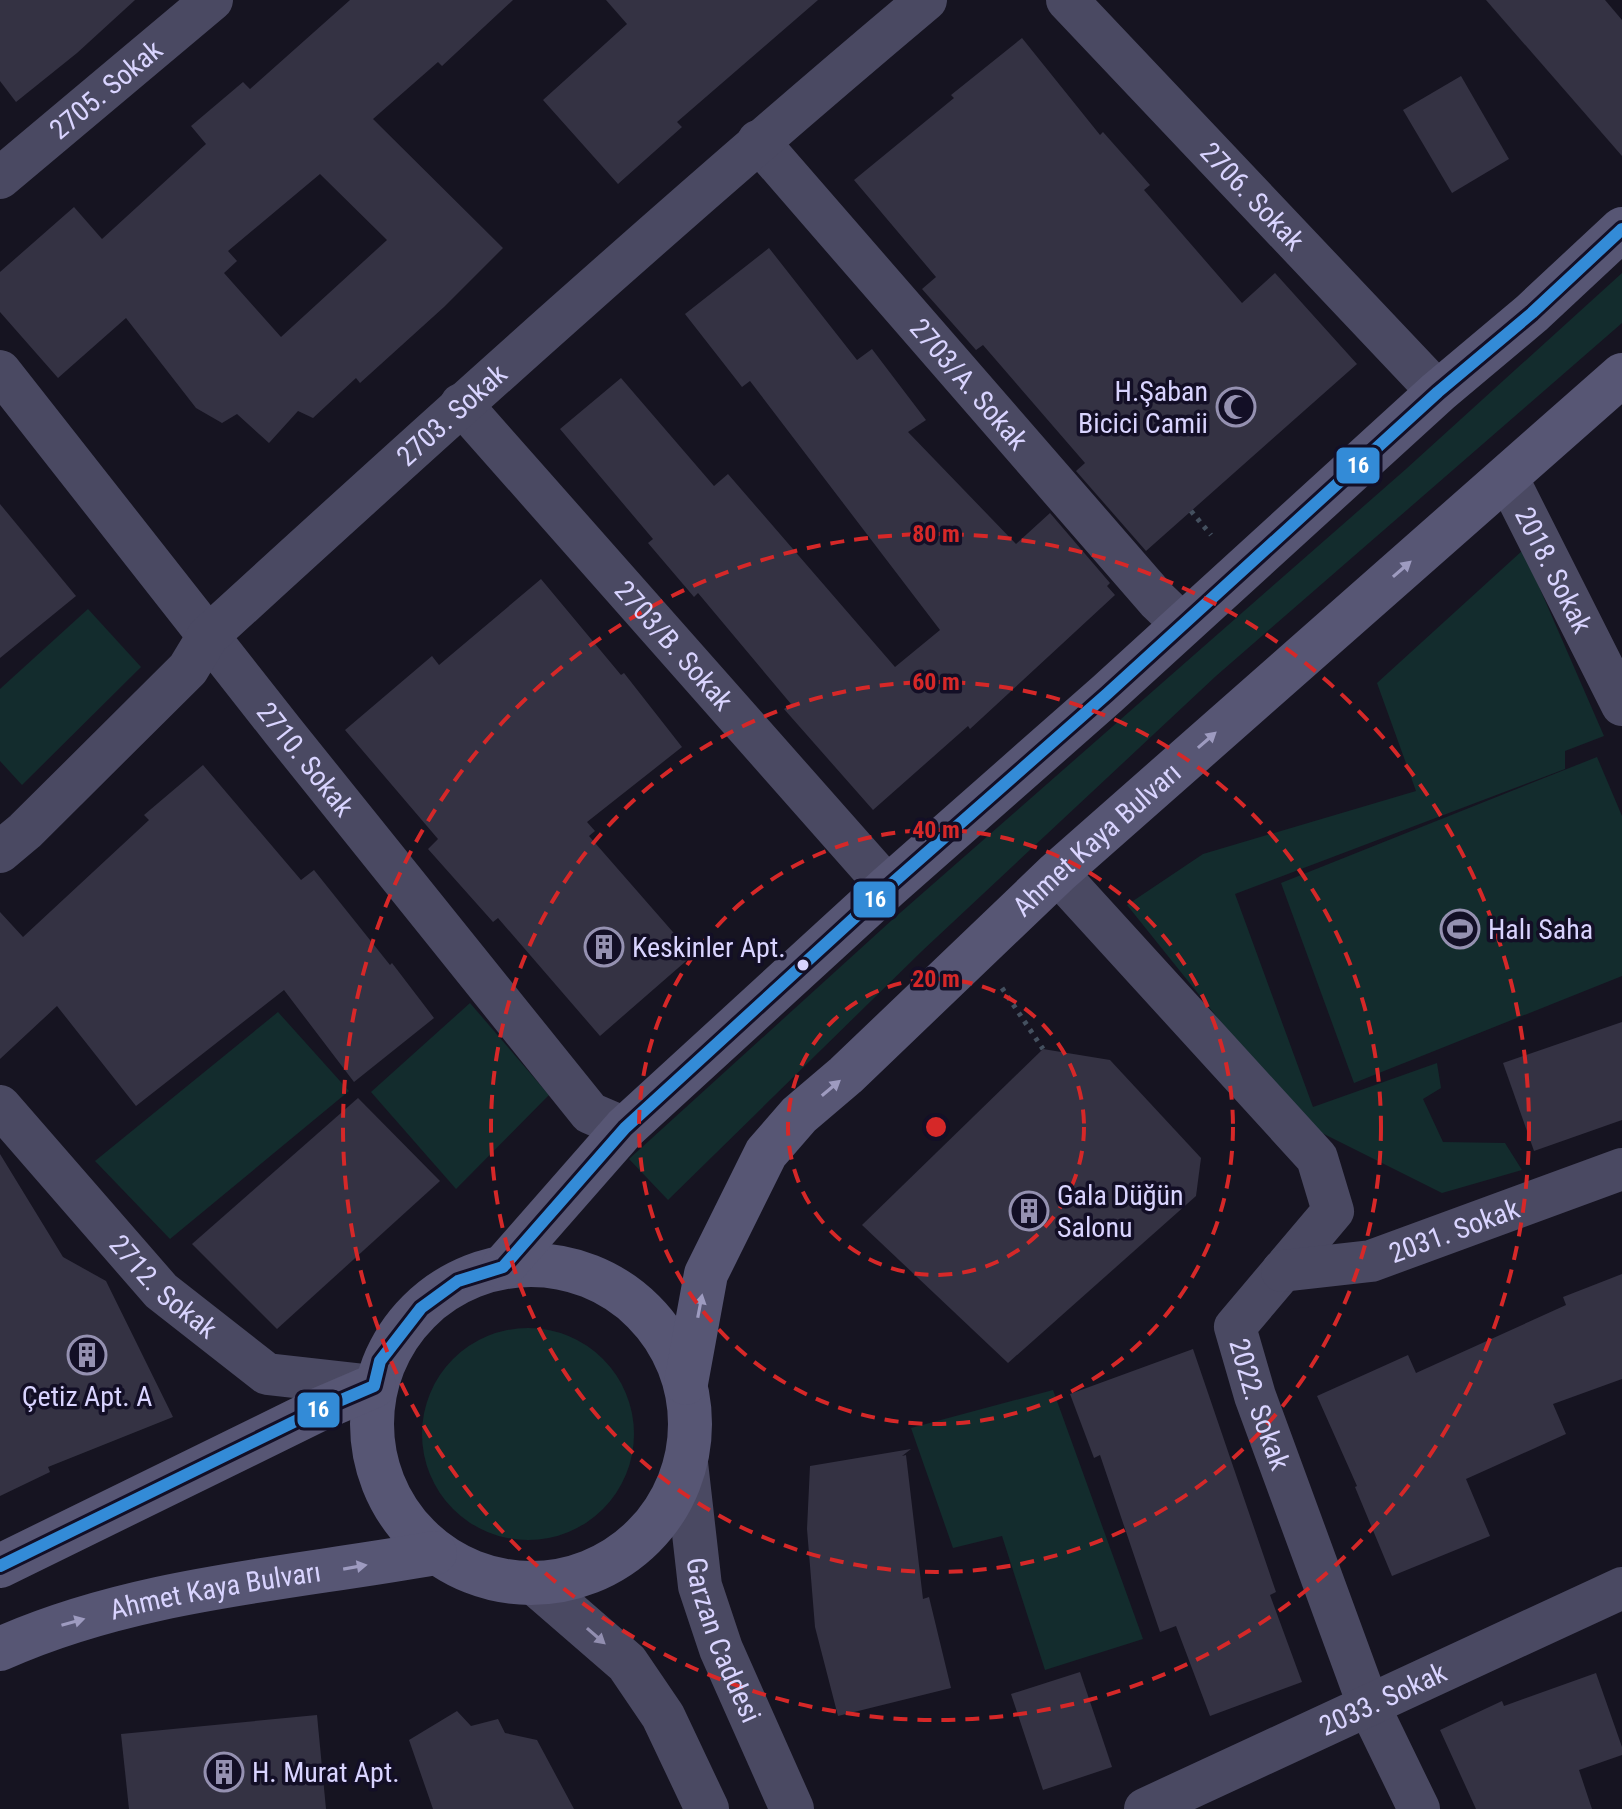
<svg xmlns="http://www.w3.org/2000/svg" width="1622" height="1809" font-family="'Roboto Condensed',sans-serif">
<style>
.green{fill:#132c2d}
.building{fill:#343243;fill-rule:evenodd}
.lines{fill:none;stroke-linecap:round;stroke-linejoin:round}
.path{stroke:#44505f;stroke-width:5;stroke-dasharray:4 6;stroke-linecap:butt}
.minor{stroke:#4a4962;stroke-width:42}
.tertiary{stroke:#4a4962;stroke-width:44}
.secondary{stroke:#575674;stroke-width:44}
.bus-1-casing{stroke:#130f26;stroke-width:18}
.bus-1{stroke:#338bd7;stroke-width:12}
.oneway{fill:#9e9bc0}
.oneway2{fill:#928eb0}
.ring{fill:none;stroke:#d62828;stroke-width:4;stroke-dasharray:14 10}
.bus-dot{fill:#d9d4ff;stroke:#130f26;stroke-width:3}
.labels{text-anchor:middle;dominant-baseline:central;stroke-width:7;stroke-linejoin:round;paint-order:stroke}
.street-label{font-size:28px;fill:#d9d4ff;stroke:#130f26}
.poi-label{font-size:28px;fill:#d9d4ff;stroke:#130f26;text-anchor:start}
.centre{fill:#d62828;stroke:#130f26;stroke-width:4}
.ring-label{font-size:24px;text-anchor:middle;font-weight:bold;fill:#d62828;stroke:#130f26;stroke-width:7;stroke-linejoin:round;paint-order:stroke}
.line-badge{stroke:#130f26;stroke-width:3}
.badge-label{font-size:22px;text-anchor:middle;font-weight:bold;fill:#fff}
</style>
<rect width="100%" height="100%" fill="#161421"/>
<g class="green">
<path d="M1622,273V323L1216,676L922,951L668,1200L629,1159L892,920L1406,469Z"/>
<path d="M1523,550L1604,736L1565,751V769L1235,894L1313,1107L1437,1063L1441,1088L1423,1099L1443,1142L1505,1143L1522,1170L1442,1193L1302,1123L1127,905L1203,854L1416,791L1377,683Z"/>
<path d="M88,609L141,667L22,785L0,761V689Z"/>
<path d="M1597,757L1622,816V976L1354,1083L1281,883Z"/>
<path d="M470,1003L549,1095L456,1189L371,1092Z"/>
<path d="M278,1012L349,1091L170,1239L95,1161Z"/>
<circle cx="528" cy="1434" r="106"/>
<path d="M1053,1390L1143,1639L1045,1670L1002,1536L953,1548L911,1428Z"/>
</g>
<g class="building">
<path d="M0,0H135L77,53L16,102L0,81Z"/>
<path d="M350,0H513L442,66L438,62L373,119L503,248L444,307L360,383L356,378L313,418L298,411L269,443L237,414L222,423L196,408L126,318L58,378L0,312V272L74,207L102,239L206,144L191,126L243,82L250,89ZM320,174L387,240L281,337L224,273L237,261L228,251Z"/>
<path d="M606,0H818L677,122L682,127L618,184L543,100L627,24Z"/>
<path d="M1486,0H1605L1622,20V156Z"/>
<path d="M1022,38L1100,135L1103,132L1150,185L1144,190L1242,303L1275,273L1357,364L1146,551L1076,471L1085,463L983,345L976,350L922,289L936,277L854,180L954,98L951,95Z"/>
<path d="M1461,76L1509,159L1452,193L1403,110Z"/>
<path d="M769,248L857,360L872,349L926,420L908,432L1016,544L1050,513L1110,583L1107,586L1115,595L970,729L968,726L873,810L784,709L791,704L698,593L694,597L648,543L653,539L560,429L621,378L714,486L728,474L895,667L940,630L750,381L742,387L685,314Z"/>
<path d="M0,504L76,596L0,658Z"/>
<path d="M541,579L621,675L624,673L682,747L587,822L595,831L589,836L693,955L600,1036L498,918L493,922L428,849L438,839L345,730L432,656L439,665Z"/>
<path d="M203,765L301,880L314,870L390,965L392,963L434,1018L354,1082L284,990L136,1106L57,1006L0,1059V912L23,937L149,820L144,815Z"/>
<path d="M1622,1022V1120L1534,1151L1503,1063Z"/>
<path d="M1043,1049L1110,1060L1201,1158L1196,1196L1008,1363L862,1225Z"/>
<path d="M358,1098L440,1181L277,1329L192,1244Z"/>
<path d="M0,1154L63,1257L106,1281L173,1417L48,1467L50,1472L0,1496Z"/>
<path d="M1622,1274V1379L1553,1404L1566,1434L1466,1479L1490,1536L1392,1576L1355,1487L1357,1486L1317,1396L1408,1355L1416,1373L1566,1305L1563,1297Z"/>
<path d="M1193,1349L1276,1592L1270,1595L1302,1682L1210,1716L1176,1626L1160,1632L1100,1455L1094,1458L1070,1394Z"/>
<path d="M911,1449L902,1456L906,1455L923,1599L929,1597L951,1688L838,1716L815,1627L807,1529L810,1466Z"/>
<path d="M1080,1672L1112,1767L1043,1790L1011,1694Z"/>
<path d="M1596,1673L1622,1747V1755L1579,1770L1592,1809H1476L1440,1730L1502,1701L1504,1706Z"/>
<path d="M457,1711L471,1726L498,1719L505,1733L537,1740L574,1809H433L409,1740Z"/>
<path d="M317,1715L326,1809H129L121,1734Z"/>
</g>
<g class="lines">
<g class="path">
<path d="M1191,511L1211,535"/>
<path d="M1002,988L1043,1049"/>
</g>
<g class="minor">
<path id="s1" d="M1067,0L1438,392"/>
<path id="s2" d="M758,141L1157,600L1183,625"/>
<path id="s3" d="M0,178L212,0"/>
<path id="s4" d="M0,371L283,731L590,1113L625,1128"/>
<path id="s5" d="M461,404L888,887"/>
<path id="s6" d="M1507,477L1622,705"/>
<path id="s7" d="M0,852L25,831L188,669L208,636C444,420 681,206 926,0"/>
<path id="s8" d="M1057,873L1317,1158L1333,1211L1235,1327L1255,1396L1368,1704L1419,1809"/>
<path id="s9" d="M0,1106L161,1291L267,1374L374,1386"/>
<path id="s10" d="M1282,1271L1371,1261L1622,1169"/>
<path id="s11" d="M1145,1809L1622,1588"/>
</g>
<g class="tertiary">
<path id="s12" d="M686,1463L700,1586L721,1649L792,1809"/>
<path d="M537,1585L627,1663L663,1716L707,1809"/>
</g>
<g class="secondary">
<circle cx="531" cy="1424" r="159"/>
<path d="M503,1267L625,1128L888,887L1107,694L1438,392L1532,313L1622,229"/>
<path id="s13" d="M686,1383L706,1274L766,1153L799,1115L846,1075L1057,873L1622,375"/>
<path d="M0,1566L318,1410L374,1386"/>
<path id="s14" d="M0,1649C136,1588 290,1579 435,1553"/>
</g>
<defs>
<path id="bus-1" d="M0,1566L318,1410L374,1386L380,1361L421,1308L458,1281L503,1267L625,1128L888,887L1107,694L1438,392L1532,313L1622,229"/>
</defs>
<use href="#bus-1" class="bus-1-casing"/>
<use href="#bus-1" class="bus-1"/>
</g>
<defs><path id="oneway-solid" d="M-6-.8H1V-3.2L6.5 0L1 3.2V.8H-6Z" transform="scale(2)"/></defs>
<g class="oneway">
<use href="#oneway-solid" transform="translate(1402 569) rotate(-41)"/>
<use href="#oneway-solid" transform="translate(1207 740) rotate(-41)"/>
<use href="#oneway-solid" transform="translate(831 1088) rotate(-40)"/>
<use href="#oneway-solid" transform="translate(700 1306) rotate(-79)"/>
<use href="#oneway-solid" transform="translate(355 1567) rotate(-10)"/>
<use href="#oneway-solid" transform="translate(73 1622) rotate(-16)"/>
</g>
<use class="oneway2" href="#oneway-solid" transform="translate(596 1636) rotate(41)"/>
<g class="ring">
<circle cx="936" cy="1127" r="148"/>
<circle cx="936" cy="1127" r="297"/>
<circle cx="936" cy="1127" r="445"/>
<circle cx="936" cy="1127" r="593"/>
</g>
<defs>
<symbol id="mosque-ring" viewBox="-11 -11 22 22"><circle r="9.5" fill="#130f26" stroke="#9591b1" stroke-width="1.5"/><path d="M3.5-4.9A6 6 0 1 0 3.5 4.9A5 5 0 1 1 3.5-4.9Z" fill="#9591b1"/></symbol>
<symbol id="stadium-ring" viewBox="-11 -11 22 22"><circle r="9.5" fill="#130f26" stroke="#9591b1" stroke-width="1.5"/><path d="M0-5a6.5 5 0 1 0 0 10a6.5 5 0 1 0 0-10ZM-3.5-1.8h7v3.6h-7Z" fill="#9591b1"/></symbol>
<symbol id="building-ring" viewBox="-11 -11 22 22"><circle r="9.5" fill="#130f26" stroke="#9591b1" stroke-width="1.5"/><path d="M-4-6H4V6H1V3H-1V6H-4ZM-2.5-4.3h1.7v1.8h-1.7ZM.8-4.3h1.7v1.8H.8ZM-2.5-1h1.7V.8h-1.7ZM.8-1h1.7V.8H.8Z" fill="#9591b1"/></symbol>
</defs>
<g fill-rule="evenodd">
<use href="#mosque-ring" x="1214" y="385" width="44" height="44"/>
<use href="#stadium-ring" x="1438" y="907" width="44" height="44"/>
<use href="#building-ring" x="582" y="925" width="44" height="44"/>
<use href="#building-ring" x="1007" y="1189" width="44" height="44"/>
<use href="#building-ring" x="65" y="1333" width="44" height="44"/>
<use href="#building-ring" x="202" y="1750" width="44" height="44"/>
</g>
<circle class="bus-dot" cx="803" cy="965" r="7"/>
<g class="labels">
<g class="street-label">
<text stroke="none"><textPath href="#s3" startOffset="138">2705. Sokak</textPath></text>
<text stroke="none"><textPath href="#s1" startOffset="270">2706. Sokak</textPath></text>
<text stroke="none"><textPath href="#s2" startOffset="322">2703/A. Sokak</textPath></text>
<text stroke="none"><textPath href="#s7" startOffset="630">2703. Sokak</textPath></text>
<text stroke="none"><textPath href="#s6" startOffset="104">2018. Sokak</textPath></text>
<text stroke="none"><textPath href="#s5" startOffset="322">2703/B. Sokak</textPath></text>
<text stroke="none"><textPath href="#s4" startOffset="494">2710. Sokak</textPath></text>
<text stroke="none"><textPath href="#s13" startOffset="702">Ahmet Kaya Bulvarı</textPath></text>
<text stroke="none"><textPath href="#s10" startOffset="178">2031. Sokak</textPath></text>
<text stroke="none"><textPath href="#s9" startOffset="244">2712. Sokak</textPath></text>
<text stroke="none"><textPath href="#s8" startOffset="674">2022. Sokak</textPath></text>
<text stroke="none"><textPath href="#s14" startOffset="224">Ahmet Kaya Bulvarı</textPath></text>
<text stroke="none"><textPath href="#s12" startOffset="182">Garzan Caddesi</textPath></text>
<text stroke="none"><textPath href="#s11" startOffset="262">2033. Sokak</textPath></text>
</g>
<g class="poi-label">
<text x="1208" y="391" text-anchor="end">H.Şaban<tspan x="1208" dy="32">Bicici Camii</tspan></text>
<text x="1488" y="929">Halı Saha</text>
<text x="632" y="947">Keskinler Apt.</text>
<text x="1057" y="1195">Gala Düğün<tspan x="1057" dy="32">Salonu</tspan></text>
<text x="87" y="1396" text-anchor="middle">Çetiz Apt. A</text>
<text x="252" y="1772">H. Murat Apt.</text>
</g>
</g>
<circle cx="936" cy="1127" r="12" class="centre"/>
<g class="ring-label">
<text x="936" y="542">80 m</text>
<text x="936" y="690">60 m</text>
<text x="936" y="838">40 m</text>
<text x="936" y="987">20 m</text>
</g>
<g class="line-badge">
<rect x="1335" y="446" width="46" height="39" rx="8" fill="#338bd7"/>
<rect x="852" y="880" width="45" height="39" rx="8" fill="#338bd7"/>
<rect x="296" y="1391" width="45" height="38" rx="8" fill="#338bd7"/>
</g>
<g class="badge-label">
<text x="1358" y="473">16</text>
<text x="875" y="907">16</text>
<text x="318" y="1417">16</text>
</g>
</svg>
